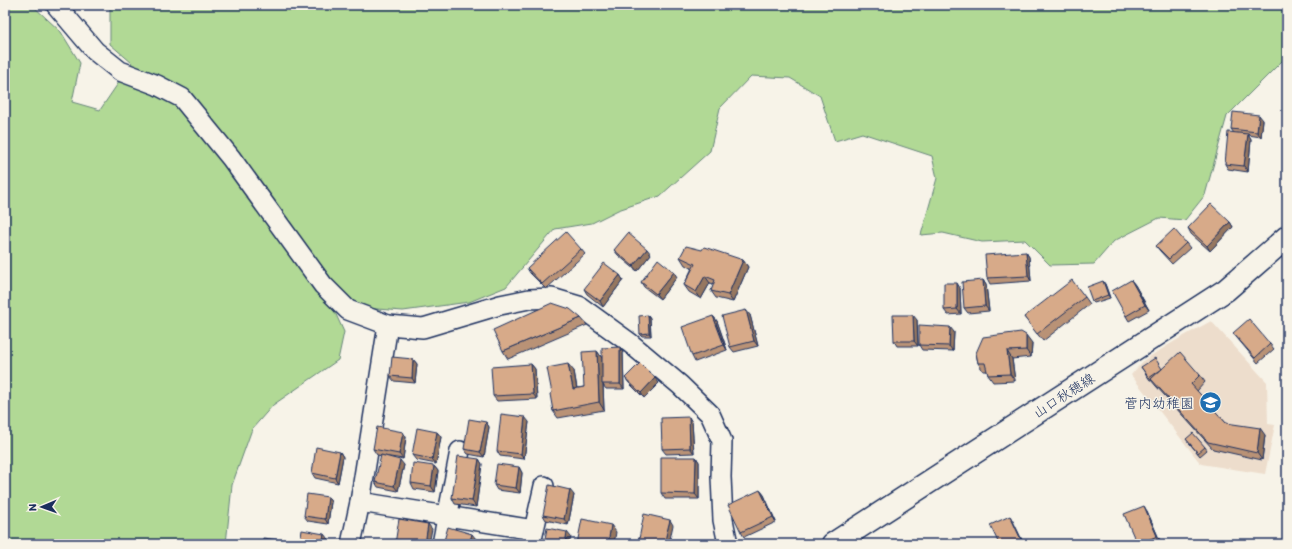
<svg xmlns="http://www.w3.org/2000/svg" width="1292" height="549" font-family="Itim,'Klee One',sans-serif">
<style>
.built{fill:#edddcc}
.green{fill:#b1d995;stroke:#66847a}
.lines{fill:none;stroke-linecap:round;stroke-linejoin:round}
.minor-casing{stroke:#1b2f5e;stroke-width:22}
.major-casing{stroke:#1b2f5e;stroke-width:25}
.minor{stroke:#f7f3e8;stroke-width:19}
.major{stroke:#f7f3e8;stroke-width:22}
.wall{fill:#b99276;stroke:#1b2f5e}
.shaded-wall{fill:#967760;stroke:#1b2f5e}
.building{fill:#d7aa89;stroke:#1b2f5e}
.labels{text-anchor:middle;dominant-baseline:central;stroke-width:3;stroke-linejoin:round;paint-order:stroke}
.street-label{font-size:14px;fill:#1b2f5e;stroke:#f7f3e8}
.poi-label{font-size:14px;fill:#1b2f5e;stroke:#f7f3e8;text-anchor:end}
</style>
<rect width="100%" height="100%" fill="#f7f3e8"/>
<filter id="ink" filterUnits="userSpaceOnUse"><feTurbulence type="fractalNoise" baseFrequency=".025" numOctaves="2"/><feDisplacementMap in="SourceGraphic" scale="8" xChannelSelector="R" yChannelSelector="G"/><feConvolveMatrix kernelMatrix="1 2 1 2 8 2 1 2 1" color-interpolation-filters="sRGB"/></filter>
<g filter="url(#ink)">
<path class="built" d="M1211,321L1267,382L1268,424L1275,425L1265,474L1201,464L1131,375L1144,360L1175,341Z"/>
<path class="green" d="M5,5H32L61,32L80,63L72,102L100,110L132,63L110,44V8L109,5H1287V56L1227,116L1205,195L1185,220L1159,218L1114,241L1094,264L1050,265L1025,240L982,242L943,233L921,235L937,178L932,156L862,133L835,141L820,96L790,78L751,76L720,108L710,151L660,196L618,210L592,223L555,229L506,287L469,302L403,311L364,308L346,297L333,308L344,332L338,360L273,405L252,429L232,485L226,544H5Z"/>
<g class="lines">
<defs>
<g id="minor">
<path d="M56,5L95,51L120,71L157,85L182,98L231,158L323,285L348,310L388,325L423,328L500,305L529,299L552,298L579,306L630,343L680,385L710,414L722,441L721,477L723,520L728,544"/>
<path d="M388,325L360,502L534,530L531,544"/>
<path d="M534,530L544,486"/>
<path d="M351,544L360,502"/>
<path d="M442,544L460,451"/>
</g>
<path id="major" d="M833,544L1226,290L1287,237"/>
</defs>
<use href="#minor" class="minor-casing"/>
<use href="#major" class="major-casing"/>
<use href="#minor" class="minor"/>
<use href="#major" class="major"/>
</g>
<g class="wall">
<path d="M1263,120L1261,137L1248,135L1251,140L1248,172L1228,169L1225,164L1234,133L1231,129Z"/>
<path d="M1230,222L1233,227L1210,251L1191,234L1188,228Z"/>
<path d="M1186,243L1190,248L1172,264L1160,251L1156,246Z"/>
<path d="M581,249L585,254L546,289L530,273L527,268Z"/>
<path d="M614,250L651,254L637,271L618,255Z"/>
<path d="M1026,252L1029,257L1031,281L990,284L987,278Z"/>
<path d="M680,257L743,260L748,267L733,302L716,298L711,291L714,284L710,283L701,299L689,292L684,285L692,268L685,265Z"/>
<path d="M620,275L623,280L603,307L587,294L584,289Z"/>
<path d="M677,277L660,299L644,287L641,282Z"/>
<path d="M983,280L986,285L989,311L968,313L964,308Z"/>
<path d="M1131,280L1135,285L1149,310L1129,321L1126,316Z"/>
<path d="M1105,284L1110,298L1094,303L1092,301Z"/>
<path d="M960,288L961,314L948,315L944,310Z"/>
<path d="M1085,297L1090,304L1043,341L1024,317Z"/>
<path d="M648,315L650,318L651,336H642L640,334Z"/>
<path d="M750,315L758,346L734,352L730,347Z"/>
<path d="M713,316L717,321L727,350L695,362L692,356Z"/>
<path d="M581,318L587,325L508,359L503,351Z"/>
<path d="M917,320L918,346H897L894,341Z"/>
<path d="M954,332L953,351L922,350L919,345Z"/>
<path d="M1233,333L1270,344L1274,349L1258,363L1237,338Z"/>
<path d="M1032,343L1031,357L1012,359L1015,381L993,382L988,375L987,371H983L978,363L976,353Z"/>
<path d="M620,347L623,353L624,389H606L603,385L604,410L558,418L553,411L552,393L574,371L577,388L584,387L597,351L602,358Z"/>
<path d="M413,359L417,364L415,383L394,381L390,376Z"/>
<path d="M531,364L535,369L537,399L497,401L493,396Z"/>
<path d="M1141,367L1162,369L1200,375L1205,382L1197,391L1226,423L1265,435L1262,460L1213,449L1156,386L1151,380H1150Z"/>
<path d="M625,378L659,383L644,398L629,383Z"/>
<path d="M486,422L489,427L484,457L468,454L464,449Z"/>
<path d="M529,422L524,459L500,456L497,451Z"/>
<path d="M692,422L694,453L666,454L662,449Z"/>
<path d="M437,432L441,437L436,464L416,460L412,455Z"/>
<path d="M406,437L403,459L377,455L373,449Z"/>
<path d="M1186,439L1205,447L1207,450L1200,456Z"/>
<path d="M340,452L343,457L338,483L315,478L312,473Z"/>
<path d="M696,457L699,462V499H665L661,493Z"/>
<path d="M479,459L482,464L476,507L455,504L452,498Z"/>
<path d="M404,465L398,491L378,487L375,482Z"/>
<path d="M434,466L438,471L435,492L414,489L411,483Z"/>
<path d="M519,467L522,473L520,493L497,490L494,485Z"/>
<path d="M760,490L764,495L776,522L744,537L741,532Z"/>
<path d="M574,495L568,525L546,520L543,515Z"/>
<path d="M328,497L331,502L328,524L308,521L304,516Z"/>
<path d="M1147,511L1160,541L1154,544H1137Z"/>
</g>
<g class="shaded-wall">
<path d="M1259,115L1263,120L1261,137L1257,132Z"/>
<path d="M1248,134L1251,140L1248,172L1244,166Z"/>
<path d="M1230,222L1233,227L1210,251L1207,246Z"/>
<path d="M647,249L651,254L637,271L633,266Z"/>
<path d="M1026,252L1029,257L1031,281L1028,276Z"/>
<path d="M743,260L748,267L733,302L728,295Z"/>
<path d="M674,272L677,277L660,299L656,294Z"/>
<path d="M620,275L623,280L603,307L600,301Z"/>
<path d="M705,276L710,283L701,299L696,292Z"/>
<path d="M983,280L986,285L989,311L985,306Z"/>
<path d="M1131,280L1135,285L1149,310L1145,305Z"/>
<path d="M1103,281L1105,284L1110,298L1108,295Z"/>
<path d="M957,283L960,288L961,314L957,309Z"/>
<path d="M746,310L750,315L758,346L754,341Z"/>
<path d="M648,315L650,318L651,336L649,333Z"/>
<path d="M913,315L917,320L918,346L914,341Z"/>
<path d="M713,316L717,321L727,350L724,345Z"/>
<path d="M950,327L954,332L953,351L949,346Z"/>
<path d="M1026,335L1032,343L1031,357L1026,350Z"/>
<path d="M620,347L623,353L624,389L620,384Z"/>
<path d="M597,351L602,358L604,410L599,402Z"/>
<path d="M1007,351L1012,359L1015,381L1010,374Z"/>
<path d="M413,359L417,364L415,383L412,378Z"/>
<path d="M531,364L535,369L537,399L533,394Z"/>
<path d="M568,364L574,371L578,396L573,389Z"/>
<path d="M655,378L659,383L644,398L641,393Z"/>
<path d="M525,417L529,422L524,459L521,454Z"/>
<path d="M689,417L692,422L694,453L690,448Z"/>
<path d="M486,422L489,427L484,457L480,452Z"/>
<path d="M1260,428L1265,435L1262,460L1257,453Z"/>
<path d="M403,432L406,437L403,459L399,454Z"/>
<path d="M437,432L441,437L436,464L432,459Z"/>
<path d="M340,452L343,457L338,483L335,478Z"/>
<path d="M696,457L699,462V499L695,494Z"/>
<path d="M479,459L482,464L476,507L472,501Z"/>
<path d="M400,460L404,465L398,491L394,486Z"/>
<path d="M434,466L438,471L435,492L431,486Z"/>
<path d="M519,467L522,473L520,493L516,488Z"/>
<path d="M570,490L574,495L568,525L564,519Z"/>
<path d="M760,490L764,495L776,522L773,517Z"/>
<path d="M328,497L331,502L328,524L325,519Z"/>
<path d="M1144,506L1147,511L1160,541L1157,536Z"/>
<path d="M1010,516L1013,521L1024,544H1023Z"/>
<path d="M670,520L673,525L669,544H664Z"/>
<path d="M428,524L432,529L429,544H425Z"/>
<path d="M611,525L616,532L614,544H608Z"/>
<path d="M567,532L571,537L569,544H565Z"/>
<path d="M324,534L328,539L327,544H322Z"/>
<path d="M472,534L476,539L474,544H469Z"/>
<path d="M279,540L282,544H279Z"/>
</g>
<g class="building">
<path d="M1233,112L1259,115L1257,132L1231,129Z"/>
<path d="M1228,132L1248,134L1244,166L1225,164Z"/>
<path d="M1211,204L1230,222L1207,246L1188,228Z"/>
<path d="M1174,229L1186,243L1169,259L1156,246Z"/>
<path d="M566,232L581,249L542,284L527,268Z"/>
<path d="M628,233L647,249L633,266L614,250Z"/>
<path d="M686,246L702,250L704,247L743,260L728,295L711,291L715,280L705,276L696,292L684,285L695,264L680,257Z"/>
<path d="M1026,252L1028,276L987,278L985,255Z"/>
<path d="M658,259L674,272L656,294L641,282Z"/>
<path d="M604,263L620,275L600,301L584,289Z"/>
<path d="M983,280L985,306L964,308L962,282Z"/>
<path d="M1072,280L1085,297L1037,334L1024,317Z"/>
<path d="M1131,280L1145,305L1126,316L1112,291Z"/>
<path d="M1103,281L1108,295L1092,301L1087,287Z"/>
<path d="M944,283H957V309L944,310Z"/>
<path d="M552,303L570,309L581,318L503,351L493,330Z"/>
<path d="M746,310L754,341L730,347L722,316Z"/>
<path d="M648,315L649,333L640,334L639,316Z"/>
<path d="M893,315H913L914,341H894Z"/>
<path d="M713,316L724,345L692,356L682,327Z"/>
<path d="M1249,319L1270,344L1255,358L1233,333Z"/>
<path d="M919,325L950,327L949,346L919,345Z"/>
<path d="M1021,332L1026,335V350L1007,351L1010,374L988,375L985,363H978L976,353L983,337Z"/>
<path d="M620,347V384H602V348Z"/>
<path d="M597,351L599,402L553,411L550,394L552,393L547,368L568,364L573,389L584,387L582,352Z"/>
<path d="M1180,352L1200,375L1191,384L1226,423L1260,428L1257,453L1208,442L1151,379Z"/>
<path d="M392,357L413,359L412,378L390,376Z"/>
<path d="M1155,358L1162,369L1149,378L1141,367Z"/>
<path d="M640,363L655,378L641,393L625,378Z"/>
<path d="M531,364L533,394L493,396L491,367Z"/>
<path d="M501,414L525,417L521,454L497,451Z"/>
<path d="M689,417L690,448L662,449L661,418Z"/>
<path d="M469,419L486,422L480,452L464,449Z"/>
<path d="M377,427L403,432L399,454L373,449Z"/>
<path d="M417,428L437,432L432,459L412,455Z"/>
<path d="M1193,433L1205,447L1198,453L1186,439Z"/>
<path d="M316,447L340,452L335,478L312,473Z"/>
<path d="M381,455L400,460L394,486L375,482Z"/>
<path d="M458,456L479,459L472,501L452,498Z"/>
<path d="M661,457H696L695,494L661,493Z"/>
<path d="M413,463L434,466L431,486L411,483Z"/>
<path d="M497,464L519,467L516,488L494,485Z"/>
<path d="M549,485L570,490L564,519L543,515Z"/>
<path d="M760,490L773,517L741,532L728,505Z"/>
<path d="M307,494L328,497L325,519L304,516Z"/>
<path d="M1144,506L1157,536L1139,544H1137L1124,514Z"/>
<path d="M644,514L670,520L664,544H638Z"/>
<path d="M1010,516L1023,544H999L990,525Z"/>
<path d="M399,519L428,524L425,544H395Z"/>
<path d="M582,519L611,525L608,544H577Z"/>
<path d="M448,527L472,534L469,544H443Z"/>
<path d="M547,528L567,532L565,544H544Z"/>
<path d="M302,530L324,534L322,544H300Z"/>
<path d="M263,538L279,540V544H263Z"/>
<path d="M482,539L502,542V544H482Z"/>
</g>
</g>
<defs>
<symbol id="school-disc" viewBox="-11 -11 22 22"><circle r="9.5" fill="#1f6fb2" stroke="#f7f3e8"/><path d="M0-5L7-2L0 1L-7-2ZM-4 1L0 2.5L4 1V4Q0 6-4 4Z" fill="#fff"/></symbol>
</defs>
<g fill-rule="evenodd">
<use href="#school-disc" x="1198" y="390" width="25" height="25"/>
</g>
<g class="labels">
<g class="street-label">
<text transform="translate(1064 396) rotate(-33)">山口秋穂線</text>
</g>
<g class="poi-label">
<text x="1194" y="403">菅内幼稚園</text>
</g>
</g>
<rect width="1292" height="549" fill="none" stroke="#f7f3e8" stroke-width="20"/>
<rect x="10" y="10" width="1272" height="529" fill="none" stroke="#1b2f5e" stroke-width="1.5" filter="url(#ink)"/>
<g transform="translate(42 507) rotate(268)" stroke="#f7f3e8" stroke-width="3" paint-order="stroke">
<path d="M0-3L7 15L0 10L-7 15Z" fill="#1b2f5e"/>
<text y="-6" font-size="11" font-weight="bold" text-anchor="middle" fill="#1b2f5e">N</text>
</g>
</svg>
